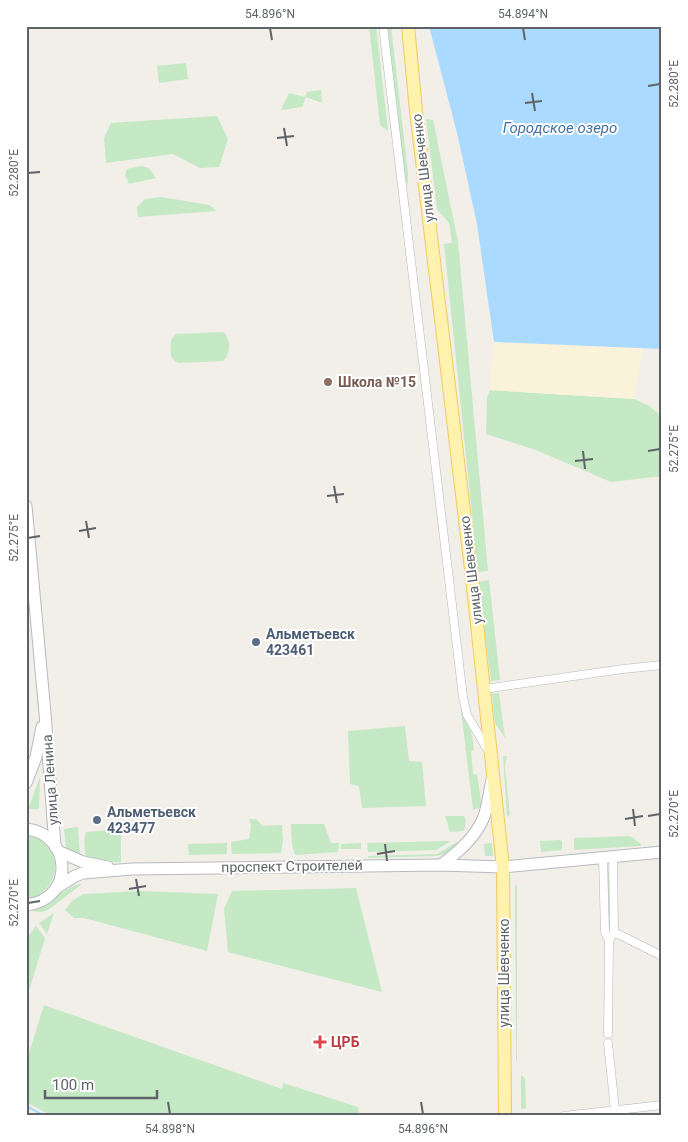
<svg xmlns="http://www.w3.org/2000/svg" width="688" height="1142" font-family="Roboto,sans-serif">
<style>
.green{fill:#c5e8c5}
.sand{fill:#fbf3d9}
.water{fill:#aadaff}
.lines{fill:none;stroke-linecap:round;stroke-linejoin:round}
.stream{stroke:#aadaff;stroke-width:2.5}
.street-casing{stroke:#b5b8bc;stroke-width:9}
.secondary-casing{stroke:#b6babf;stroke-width:13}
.primary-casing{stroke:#f2c960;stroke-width:14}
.street{stroke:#fff;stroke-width:8}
.secondary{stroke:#fff;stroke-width:11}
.primary{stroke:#fff2af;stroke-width:12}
.ticks{fill:none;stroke:#5f6368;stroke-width:2}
.education-dot{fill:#8d6e63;stroke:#fff;stroke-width:2}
.service-dot{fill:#5c6f8a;stroke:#fff;stroke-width:2}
.health-dot{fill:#e0444e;stroke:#fff;stroke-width:2}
.labels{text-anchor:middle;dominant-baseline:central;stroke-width:4;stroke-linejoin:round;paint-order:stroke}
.street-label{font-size:14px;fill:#5f6368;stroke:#fff}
.education-label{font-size:14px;font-weight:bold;fill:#785e54;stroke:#fff;text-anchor:start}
.service-label{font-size:14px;font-weight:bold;fill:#4e5e75;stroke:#fff;text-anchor:start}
.health-label{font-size:14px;font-weight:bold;fill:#be3a42;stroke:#fff;text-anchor:start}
.water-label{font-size:15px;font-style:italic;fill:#4174aa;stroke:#fff}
.neatline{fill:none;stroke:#5f6368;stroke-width:2}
.ticks-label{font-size:12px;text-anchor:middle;fill:#5f6368}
</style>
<rect width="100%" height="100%" fill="#f1efe8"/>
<g class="green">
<path d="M369,26H376L388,131L380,125Z"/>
<path d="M387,26H391L408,173V183L405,184Z"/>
<path d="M186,63L188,79L159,83L157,66Z"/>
<path d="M321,90L322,103L306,97L302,107L281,110L289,93L305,97L307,92Z"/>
<path d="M217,116L228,139L219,167L200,168L173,154L106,163L104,138L111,123Z"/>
<path d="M426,119L433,120L458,242L488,571L478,572L444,244L452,243L449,223L437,209Z"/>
<path d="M141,166L149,168L156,178L129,184L125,175L127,169Z"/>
<path d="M161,197L209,205L217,211L138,217L137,207L145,199Z"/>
<path d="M223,332C231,338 231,354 223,361L179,363C168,359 171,350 171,340L176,334Z"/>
<path d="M490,390L634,399L649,406L662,416V476L611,482L536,450L486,434L487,398Z"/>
<path d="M489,580L500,680L491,681L478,582Z"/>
<path d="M499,693L505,738L495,723L492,694Z"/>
<path d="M461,710L472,735L474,750L471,751L473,774L477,775L482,807L473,810Z"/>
<path d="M405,726L409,761L422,762L426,806L362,808L359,786L350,784L348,731Z"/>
<path d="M503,756H507L505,766L510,815L507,816Z"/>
<path d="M40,777L39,809H28Z"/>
<path d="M445,816H464L466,822L464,831L450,832Z"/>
<path d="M249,819H256L263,826L282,825L283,840L281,853L232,854L231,842L249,839L251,826Z"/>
<path d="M291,824H324L331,843H339L338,852L295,855L292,844Z"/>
<path d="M78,827L80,857L66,849L64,829Z"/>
<path d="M121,829V862L97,863L86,860L84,840L86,832Z"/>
<path d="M26,835C63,838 67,890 26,900Z"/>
<path d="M630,836L641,844V846L574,850V838Z"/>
<path d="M560,840L562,841V850L541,852L540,841Z"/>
<path d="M451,841L436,850L368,852L367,843Z"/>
<path d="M457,842H463L448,853L437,856L368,858V856L437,854Z"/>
<path d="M227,843V854L189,855L188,844Z"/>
<path d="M361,843V849H341V844Z"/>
<path d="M492,843L493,856H485L484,844Z"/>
<path d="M607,871H611L613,928H608Z"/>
<path d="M78,884H82L48,910L42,912L31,911C48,903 61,891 78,884Z"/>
<path d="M515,884L517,886V1062L516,1059Z"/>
<path d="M356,888L382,992L228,952L224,909L232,891Z"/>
<path d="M141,891L218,894L207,951L84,918H74L65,910L72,901L83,894Z"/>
<path d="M54,913L47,934L39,923Z"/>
<path d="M36,926L45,938L28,994L26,993V944L29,935Z"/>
<path d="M44,1005L282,1089L283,1083L358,1107L359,1116H52L26,1102V1063Z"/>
<path d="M521,1075L525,1078L526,1108L521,1109Z"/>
</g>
<path class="sand" d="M494,342L643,348L634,399L490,390Z"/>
<path class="water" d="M429,26H662V349L494,342L477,224L457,133Z"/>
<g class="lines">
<path class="stream" d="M26,1106L45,1116"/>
<defs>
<g id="street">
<path d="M383,26L463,697L467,715L489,752"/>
<path d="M484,689L623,669L662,665"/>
<path d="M603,857L605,932L609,941"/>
<path d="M614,932L662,956"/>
<path d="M608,1034L609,941L614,932L613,856"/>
<path d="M608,1043L615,1110"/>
<path d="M564,1116L662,1105"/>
</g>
<g id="secondary">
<path d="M26,506L45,713L55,846"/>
<path d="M26,783L36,757L42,727"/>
<path d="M26,829C71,833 77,899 26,905"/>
<path d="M60,852L83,862L108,867"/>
<path d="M441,865C458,852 474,839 483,819C488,807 489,792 492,780"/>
<path d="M56,888L75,876L83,873L132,869L441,865L503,867L662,852"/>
</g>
<path id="primary" d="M408,26L416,111L472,578L503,867L505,1116"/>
</defs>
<use href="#street" class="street-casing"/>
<use href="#secondary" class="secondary-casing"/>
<use href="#primary" class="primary-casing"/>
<use href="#street" class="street"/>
<use href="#secondary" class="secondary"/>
<use href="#primary" class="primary"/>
</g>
<path class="ticks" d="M270,28L272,40M523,28L525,40M648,86L660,84M532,93L535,111M525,103L542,101M284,128L287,146M277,138L294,136M28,173L40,172M583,451L585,469M648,451L660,449M575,461L593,459M334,486L337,503M327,496L344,494M86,521L89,538M79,531L96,528M28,538L40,536M633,809L635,826M648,816L660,814M625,819L643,816M385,844L387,861M377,854L395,851M136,879L139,896M129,889L146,886M28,903L40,901M168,1102L170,1114M421,1102L423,1114"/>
<circle class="education-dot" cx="328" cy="382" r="5"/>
<g class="service-dot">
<circle cx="256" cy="642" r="5"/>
<circle cx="97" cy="820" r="5"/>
</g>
<path class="health-dot" d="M317.5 1034.5h5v5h5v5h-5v5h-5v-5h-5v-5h5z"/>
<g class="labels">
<g class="street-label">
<text transform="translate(423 168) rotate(-97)">улица Шевченко</text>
<text transform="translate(471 570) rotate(-97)">улица Шевченко</text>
<text transform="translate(50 780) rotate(-94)">улица Ленина</text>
<text transform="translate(292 866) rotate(-1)">проспект Строителей</text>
<text transform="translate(504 973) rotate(-90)">улица Шевченко</text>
</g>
<g class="education-label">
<text x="338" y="382">Школа №15</text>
</g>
<g class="service-label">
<text x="266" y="634">Альметьевск<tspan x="266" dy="16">423461</tspan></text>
<text x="107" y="812">Альметьевск<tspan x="107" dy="16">423477</tspan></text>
</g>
<g class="health-label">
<text x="331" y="1042">ЦРБ</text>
</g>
<g class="water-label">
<text x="560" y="128">Городское озеро</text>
</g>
</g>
<rect width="688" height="1142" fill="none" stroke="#ffffff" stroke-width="55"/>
<path d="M45 1090v8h112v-8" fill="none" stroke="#5f6368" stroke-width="2.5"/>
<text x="52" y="1090" font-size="15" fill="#5f6368" stroke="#ffffff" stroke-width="4" paint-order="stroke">100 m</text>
<rect x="28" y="28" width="632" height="1086" class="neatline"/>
<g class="ticks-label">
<text x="270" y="18">54.896°N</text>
<text x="523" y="18">54.894°N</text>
<text transform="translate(674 84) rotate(-90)" y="4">52.280°E</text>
<text transform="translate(14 173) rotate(-90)" y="4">52.280°E</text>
<text transform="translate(674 449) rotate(-90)" y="4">52.275°E</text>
<text transform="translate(14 538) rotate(-90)" y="4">52.275°E</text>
<text transform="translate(674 814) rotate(-90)" y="4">52.270°E</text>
<text transform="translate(14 903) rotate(-90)" y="4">52.270°E</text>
<text x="170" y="1133">54.898°N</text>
<text x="423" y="1133">54.896°N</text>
</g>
</svg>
